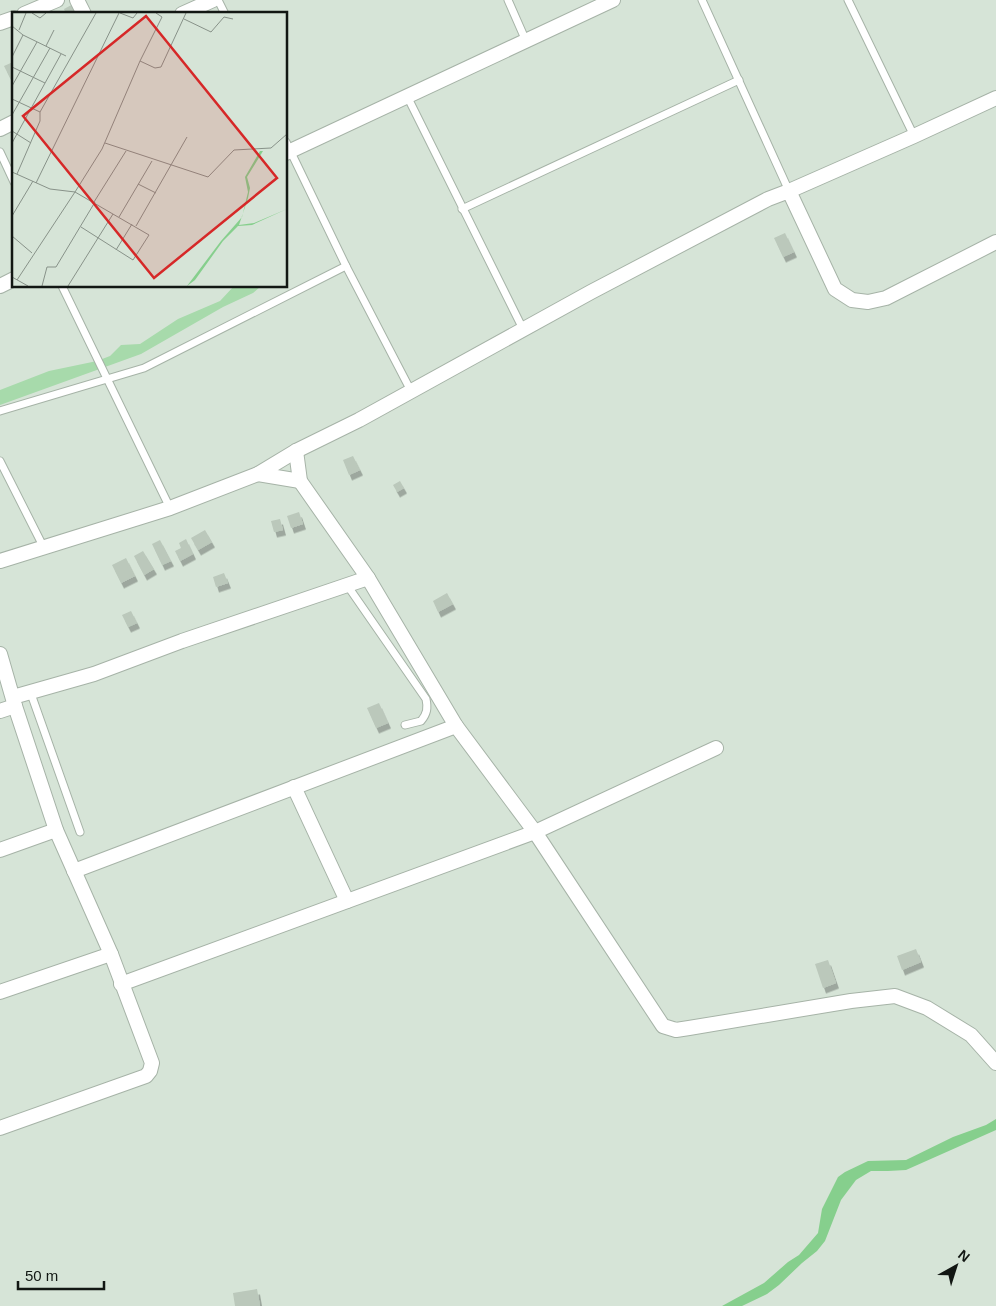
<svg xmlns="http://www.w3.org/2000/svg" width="996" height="1306" font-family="Helvetica,sans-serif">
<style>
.green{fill:#a7daab}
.water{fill:#86cf8d}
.building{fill:#bbc8bb;filter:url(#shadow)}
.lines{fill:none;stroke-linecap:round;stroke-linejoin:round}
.service-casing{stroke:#a6b3a7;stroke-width:9}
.minor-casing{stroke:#a6b3a7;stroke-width:16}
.service{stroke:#fff;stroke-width:7}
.minor{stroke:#fff;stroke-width:14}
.inset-road{fill:none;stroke:#889289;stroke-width:1}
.view{fill:#d62828;fill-opacity:0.15;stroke:#d62828;stroke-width:2.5}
.inset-edge{fill:none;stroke:#121713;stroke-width:2.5}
</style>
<defs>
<filter id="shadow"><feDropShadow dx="3" dy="5.5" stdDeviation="0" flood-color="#0004"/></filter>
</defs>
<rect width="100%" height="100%" fill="#d6e4d7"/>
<path class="green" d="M234,286H261L253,293L223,307L141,354L0,405V390L49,371L97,361L110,356L121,345L140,344L178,319L220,301Z"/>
<path class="water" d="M996,1119V1130L906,1170L888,1171H871L856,1180L841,1200L825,1241L817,1251L802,1263L779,1285L767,1294L742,1306H722L764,1283L788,1262L799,1255L818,1233L822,1209L838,1177L845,1172L868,1161L906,1160L953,1137L986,1125Z"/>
<g class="building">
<path d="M77,2L81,10L72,14H66L64,9Z"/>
<path d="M13,62L14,81L12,82L4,66Z"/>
<path d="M785,233L794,252L783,257L774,238Z"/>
<path d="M353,456L360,470L349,475L343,460Z"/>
<path d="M400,481L404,488L397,492L393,485Z"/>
<path d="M299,512L303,524L291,528L287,516Z"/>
<path d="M280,519L283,530L274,532L271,521Z"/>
<path d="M205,530L212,542L198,550L191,538Z"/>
<path d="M186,539L193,554L180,561L175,551L181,548L179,543Z"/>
<path d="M160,540L171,561L162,565L152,544Z"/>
<path d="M143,551L154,569L144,575L134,556Z"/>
<path d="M126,558L135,576L121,583L112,565Z"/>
<path d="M224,573L228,583L216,587L213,577Z"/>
<path d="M447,593L453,604L438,612L433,601Z"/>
<path d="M131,611L137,623L128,627L122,615Z"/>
<path d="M379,703L388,723L376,728L367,708Z"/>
<path d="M916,949L921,962L902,970L897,956Z"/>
<path d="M828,960L836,983L823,988L815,964Z"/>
<path d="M257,1289L260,1306H235L233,1293Z"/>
</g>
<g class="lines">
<defs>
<g id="service">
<path d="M218,0L225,14"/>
<path d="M508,0L526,41"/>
<path d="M702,0L789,191"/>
<path d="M848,0L914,136"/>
<path d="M407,96L523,329"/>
<path d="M286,142L346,266L411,391"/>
<path d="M0,152L14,182"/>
<path d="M462,209L739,80"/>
<path d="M62,286L170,508"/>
<path d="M0,411L144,368L346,266"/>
<path d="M0,461L44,548"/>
<path d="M347,585L426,699C428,708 427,714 421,721L405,725"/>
<path d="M30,691L80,832"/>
</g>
<g id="minor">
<path d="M77,0L84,14"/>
<path d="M24,14L57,0"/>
<path d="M182,14L213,0"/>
<path d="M0,23L14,18"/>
<path d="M0,129L14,122"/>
<path d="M286,153L613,0"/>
<path d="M789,191L914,136L996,98"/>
<path d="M0,286L14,279"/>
<path d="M296,451L300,481L368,578L456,726L535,832L663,1026L676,1030L689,1028L851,1001L895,996L927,1008L971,1035L996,1063"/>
<path d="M258,474L300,481"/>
<path d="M0,561L170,508L258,474L296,451L359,420L591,292L768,199L789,191L835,289L852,300L868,302L886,298L996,242"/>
<path d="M0,654L15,706L56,830L111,954L152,1063L150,1071L146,1076L0,1128"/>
<path d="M13,697L94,674L182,641L368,578"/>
<path d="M0,711L15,706"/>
<path d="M294,787L347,901"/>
<path d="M0,850L56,830"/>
<path d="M74,871L456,726"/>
<path d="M121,984L535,832L716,748"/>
<path d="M0,992L111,954"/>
</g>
</defs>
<use href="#service" class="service-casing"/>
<use href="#minor" class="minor-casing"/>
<use href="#service" class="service"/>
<use href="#minor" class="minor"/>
</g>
<g transform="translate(12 12)">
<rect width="275" height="275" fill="#d6e4d7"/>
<path d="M248,139H251L235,165L238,176L236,186L227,213L242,211L275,197L240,213L226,214L211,229L183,268L175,274L209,229L230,205L236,180L233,165Z" fill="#86cf8d"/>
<path class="inset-road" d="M20,1L28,6L34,1M108,1L121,6L125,1M172,7L199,20L212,5L221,7M0,14L11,23L54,44M7,18L14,1M34,34L42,18M0,45L11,23M128,49L150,5L144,1M0,55L33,71M0,74L25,30M0,87L28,100M0,103L38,36M0,119L19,131M0,131L49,42M93,131L196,165L222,138L259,136L275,122M0,160L38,177L63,180L90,137L128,49L143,56L149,55L174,1M5,162L28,109V100L84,1M24,171L107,1M126,172L144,181M82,190L114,139M0,204L21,169M107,205L140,149M124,214L175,125M0,224L20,241M104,238L120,212M0,265L16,274M5,268L63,180L137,223L121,248L69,215M30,274L35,255H44L83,190M56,274L101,202"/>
<path class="view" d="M134,4L265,166L142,266L11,104Z"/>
<rect width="275" height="275" class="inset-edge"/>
</g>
<g transform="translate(956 1266) rotate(39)" stroke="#d6e4d7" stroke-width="4" paint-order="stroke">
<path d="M0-4L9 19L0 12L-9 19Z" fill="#121713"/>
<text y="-8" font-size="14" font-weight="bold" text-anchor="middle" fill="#121713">N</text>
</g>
<path d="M18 1281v8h86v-8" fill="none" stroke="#121713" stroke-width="2.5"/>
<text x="25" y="1281" font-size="15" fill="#121713" stroke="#d6e4d7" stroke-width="4" paint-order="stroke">50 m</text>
</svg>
